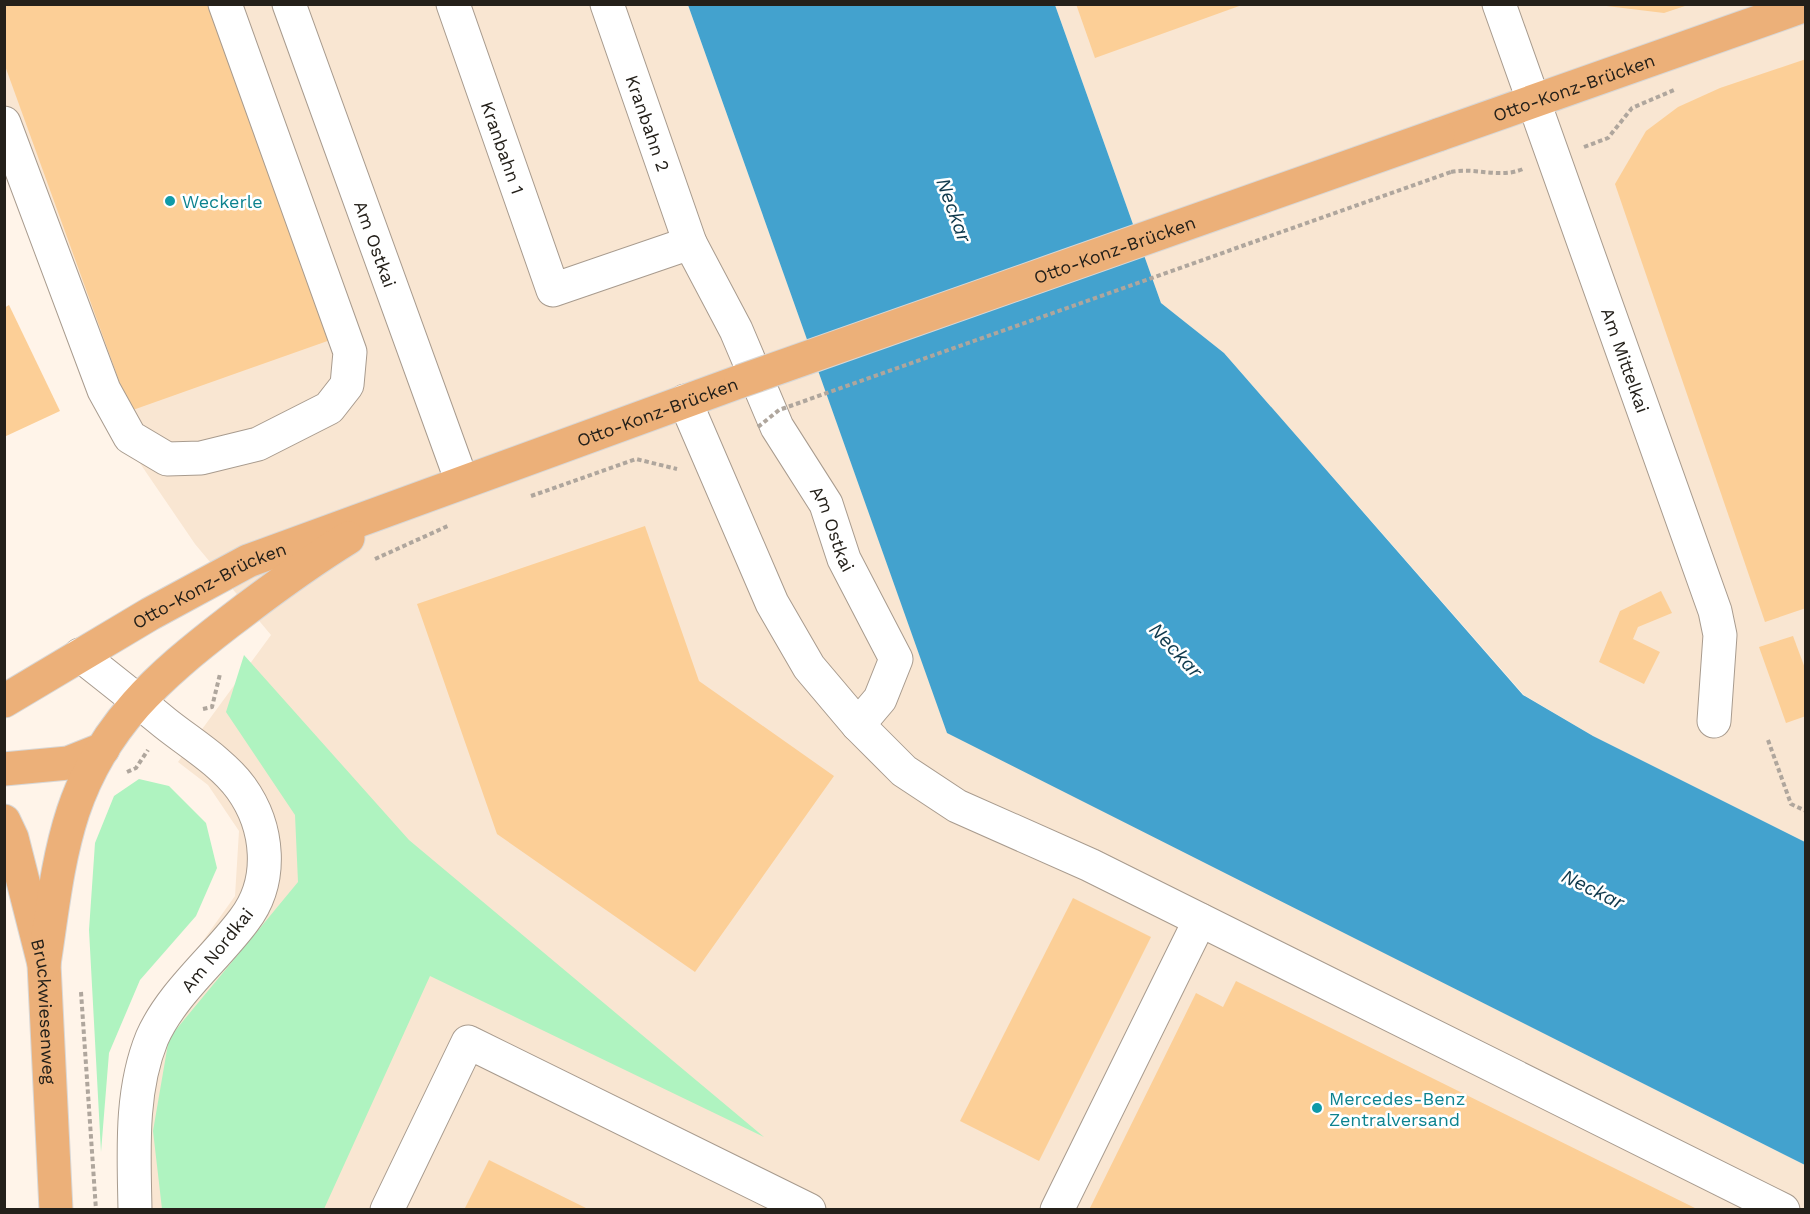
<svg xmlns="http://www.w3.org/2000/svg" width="1810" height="1214" font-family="'Work Sans',sans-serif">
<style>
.built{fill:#f9e6d2}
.green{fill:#aff3c0}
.water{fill:#43a2ce}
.building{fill:#fccf97}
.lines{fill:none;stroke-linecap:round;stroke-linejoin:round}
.minor-casing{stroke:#a89b8e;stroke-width:35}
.major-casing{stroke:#d8d7d6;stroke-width:35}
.path{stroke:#afa69d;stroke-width:4;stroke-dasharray:4.5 3;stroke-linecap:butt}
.minor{stroke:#fff;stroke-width:33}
.major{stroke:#ecb079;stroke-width:33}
.major-bridge-casing{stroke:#d8d7d6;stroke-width:35;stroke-linecap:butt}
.path-bridge{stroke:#afa69d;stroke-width:4;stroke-dasharray:4.5 3;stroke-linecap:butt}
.major-bridge{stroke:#ecb079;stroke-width:33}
.culture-dot{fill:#0f9aa8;stroke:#fff;stroke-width:2}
.labels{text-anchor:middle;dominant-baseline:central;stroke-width:5;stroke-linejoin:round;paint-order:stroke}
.street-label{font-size:18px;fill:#24201a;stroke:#fff}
.culture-label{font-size:18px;fill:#0d838f;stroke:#fff;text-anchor:start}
.water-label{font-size:20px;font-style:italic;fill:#0f394c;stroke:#fff}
</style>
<rect width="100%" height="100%" fill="#fff4e9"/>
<g class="built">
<path d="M5,5H688L947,732L1805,1165V1209H122L145,1022L235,896L239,831L208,785L178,762L271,635L195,544L105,412L5,151Z"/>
<path d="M1055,5H1805V842L1593,736L1524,695L1224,353L1161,303Z"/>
</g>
<g class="green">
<path d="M244,655L409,840L764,1137L430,976L324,1209H162L153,1131L169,1038L298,882L295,815L226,712Z"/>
<path d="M139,779L169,786L206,823L217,868L196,916L140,980L109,1053L101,1152L89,930L95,843L114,796Z"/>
</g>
<path class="water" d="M688,5H1055L1161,303L1224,353L1523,695L1593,736L1805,842V1165L947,733Z"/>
<g class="building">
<path d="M4,4H216L336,338L130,411L4,63Z"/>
<path d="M1076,4H1242V5L1095,58Z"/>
<path d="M1590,4H1688V5L1664,13Z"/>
<path d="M1806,59V608L1765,622L1615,184L1646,131L1678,107L1720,88Z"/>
<path d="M9,305L60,411L4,437V308Z"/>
<path d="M645,526L699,681L834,776L695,972L497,834L417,604Z"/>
<path d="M1661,591L1672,613L1638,627L1633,639L1660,652L1644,684L1599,662L1620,611Z"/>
<path d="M1793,636L1806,671V716L1786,723L1759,647Z"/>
<path d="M1073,898L1151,937L1039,1161L960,1121Z"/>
<path d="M1236,981L1699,1210H1089L1196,993L1223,1007Z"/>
<path d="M489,1160L590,1210H464Z"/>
</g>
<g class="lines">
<defs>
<g id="minor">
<path id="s1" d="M289,4L462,482"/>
<path id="s2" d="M453,4L553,290L690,243L736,330L777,427L826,504L844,559L896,659L880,699L858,725"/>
<path id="s3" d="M607,4L690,243"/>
<path id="s4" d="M1499,4L1715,611L1720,635L1714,721"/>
<path d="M4,123L104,390L130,437L167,459L201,458L258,444L329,408L347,385L350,352L225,4"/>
<path d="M685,401L772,603L809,667L858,725L904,771L957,806L1090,865L1783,1210"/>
<path d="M80,655C108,677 137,700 165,723C190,743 222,762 241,788C269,827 274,881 244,920C215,959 172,993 152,1038C130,1092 134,1152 135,1210"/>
<path d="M387,1210L468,1042L809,1210"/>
<path d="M1057,1210L1200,920"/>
</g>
<g id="major">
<path id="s5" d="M1438,135L1806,5"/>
<path id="s6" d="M4,701L150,614L248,561L741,381"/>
<path d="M4,769L68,763L103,749"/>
<path id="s7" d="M4,821L12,838L44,964L56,1210"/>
<path d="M44,964C52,913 57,861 73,812C102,725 159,676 229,622C268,592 306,564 348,538"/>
</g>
</defs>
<use href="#minor" class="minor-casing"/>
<use href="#major" class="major-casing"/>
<g class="path">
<path d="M1584,147L1608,138L1632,108L1674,90"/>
<path d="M1451,172C1477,167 1499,179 1523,169"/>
<path d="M531,496L636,459L677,469"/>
<path d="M375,559L450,525"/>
<path d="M203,709L212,707L220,674"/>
<path d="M1768,740L1791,804L1806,811"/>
<path d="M127,772L136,768L148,750"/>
<path d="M81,992L96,1210"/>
</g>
<use href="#minor" class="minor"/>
<use href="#major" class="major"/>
<defs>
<g id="major-bridge">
<path id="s8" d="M741,381L1438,135"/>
</g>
</defs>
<use href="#major-bridge" class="major-bridge-casing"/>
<path class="path-bridge" d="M758,427L779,410L1451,172"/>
<use href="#major-bridge" class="major-bridge"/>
</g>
<g class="culture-dot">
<circle cx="170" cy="201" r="6"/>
<circle cx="1317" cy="1108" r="6"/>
</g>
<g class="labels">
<g class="street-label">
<text stroke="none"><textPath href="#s5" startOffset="144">Otto-Konz-Brücken</textPath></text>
<text stroke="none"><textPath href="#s3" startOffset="126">Kranbahn 2</textPath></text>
<text stroke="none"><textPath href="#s2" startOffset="152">Kranbahn 1</textPath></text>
<text stroke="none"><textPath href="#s1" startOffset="255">Am Ostkai</textPath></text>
<text stroke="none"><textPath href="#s8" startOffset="396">Otto-Konz-Brücken</textPath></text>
<text stroke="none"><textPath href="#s4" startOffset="378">Am Mittelkai</textPath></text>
<text stroke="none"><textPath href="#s6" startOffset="717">Otto-Konz-Brücken</textPath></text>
<text stroke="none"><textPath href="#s2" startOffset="768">Am Ostkai</textPath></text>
<text stroke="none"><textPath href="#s6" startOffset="236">Otto-Konz-Brücken</textPath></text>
<text transform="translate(217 950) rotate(-51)">Am Nordkai</text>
<text stroke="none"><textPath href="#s7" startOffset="196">Bruckwiesenweg</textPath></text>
</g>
<g class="culture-label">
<text x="182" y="201">Weckerle</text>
<text x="1329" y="1098">Mercedes-Benz<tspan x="1329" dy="21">Zentralversand</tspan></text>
</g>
<g class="water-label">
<text transform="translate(954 210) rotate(70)">Neckar</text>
<text transform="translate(1176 650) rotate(47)">Neckar</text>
<text transform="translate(1593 889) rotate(26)">Neckar</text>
</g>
</g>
<rect width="1810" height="1214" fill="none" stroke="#24201a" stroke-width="12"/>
</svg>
